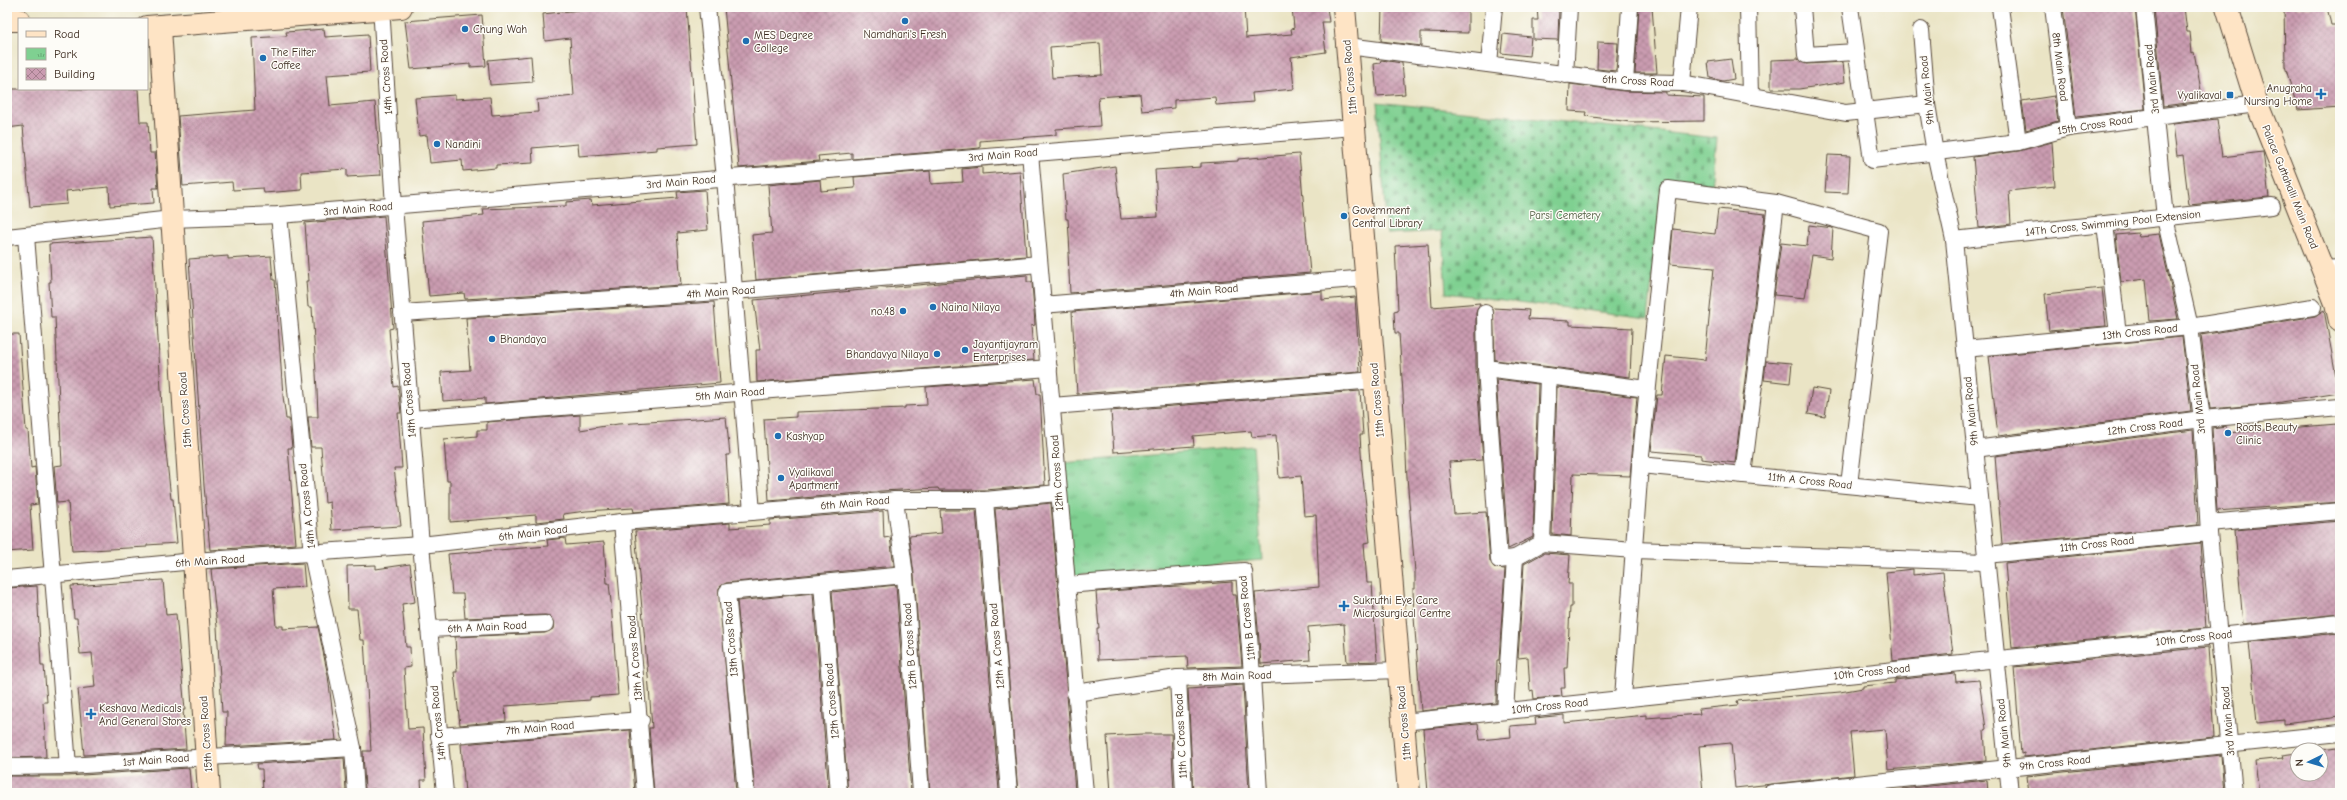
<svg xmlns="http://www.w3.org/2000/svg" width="2347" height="800" font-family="'Comic Neue',sans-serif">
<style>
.cemetery{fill:url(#cemetery-stones);stroke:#5d7d58}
.park{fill:url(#park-tufts);stroke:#5d7d58}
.building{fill:url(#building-cross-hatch);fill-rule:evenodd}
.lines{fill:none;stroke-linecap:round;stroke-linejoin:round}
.street-casing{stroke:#554637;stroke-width:18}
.secondary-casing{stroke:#554637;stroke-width:24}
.street{stroke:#fff;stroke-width:16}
.secondary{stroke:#fee4c5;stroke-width:22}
.poi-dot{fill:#1f6fb2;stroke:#fdfcf7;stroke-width:1.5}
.labels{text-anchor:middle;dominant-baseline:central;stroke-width:3;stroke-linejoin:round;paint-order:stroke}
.poi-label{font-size:11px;fill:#3b2a1e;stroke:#fdfcf7;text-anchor:start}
.street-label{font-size:11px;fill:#3b2a1e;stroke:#fdfcf7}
.park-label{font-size:11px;fill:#4f5c40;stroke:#fdfcf7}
</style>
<defs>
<pattern id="cemetery-stones" width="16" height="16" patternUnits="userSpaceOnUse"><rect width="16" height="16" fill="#7fd091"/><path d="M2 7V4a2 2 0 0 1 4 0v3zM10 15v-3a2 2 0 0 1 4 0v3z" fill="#69a976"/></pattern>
<pattern id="park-tufts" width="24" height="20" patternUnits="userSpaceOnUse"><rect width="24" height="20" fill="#7fd091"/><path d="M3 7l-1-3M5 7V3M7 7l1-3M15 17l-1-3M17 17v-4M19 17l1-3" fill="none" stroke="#69a976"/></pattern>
<pattern id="building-cross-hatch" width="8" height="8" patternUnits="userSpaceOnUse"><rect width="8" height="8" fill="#ca9cb1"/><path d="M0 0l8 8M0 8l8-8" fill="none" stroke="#a57f8f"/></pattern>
</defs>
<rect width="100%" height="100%" fill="#fdfcf7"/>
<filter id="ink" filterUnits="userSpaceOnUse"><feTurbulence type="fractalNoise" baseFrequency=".025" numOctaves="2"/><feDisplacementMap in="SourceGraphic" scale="8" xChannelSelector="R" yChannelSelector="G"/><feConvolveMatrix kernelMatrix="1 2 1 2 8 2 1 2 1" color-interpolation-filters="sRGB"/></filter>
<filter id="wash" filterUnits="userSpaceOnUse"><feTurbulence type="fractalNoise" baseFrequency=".012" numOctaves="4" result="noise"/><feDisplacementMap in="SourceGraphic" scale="16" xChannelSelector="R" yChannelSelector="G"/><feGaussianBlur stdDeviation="0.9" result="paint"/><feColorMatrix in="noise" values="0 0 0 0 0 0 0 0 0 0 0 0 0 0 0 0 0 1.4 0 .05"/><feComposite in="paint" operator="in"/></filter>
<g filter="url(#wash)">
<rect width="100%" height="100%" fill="#eae4c5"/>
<path class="cemetery" d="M1377,102L1717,138L1712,188L1663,182L1648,318L1446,293L1442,231L1387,234Z"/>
<path class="park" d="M1253,446L1262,560L1072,576L1063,463Z"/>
<g id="blocks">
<g class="building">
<path d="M607,7H687L697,144L657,147V150L579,156L578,144L532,148L533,163L496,165V168L463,171L462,160L430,163L427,135L419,136L415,98L455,95V99L490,97L492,115L538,112L537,100L574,96L570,38L545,41L543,14Z"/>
<path d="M724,7H1244L1246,38L1292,34L1291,29L1294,28L1292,7H1327L1329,22H1322L1326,52L1291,57L1294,89L1252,93L1253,102L1216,105L1215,97L1174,100V108L1142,111L1140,94L1098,97L1100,126L1056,129V135L980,141V148L852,159V153L818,156L819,161L739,168ZM1100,43L1102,75L1052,78L1050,47Z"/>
<path d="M1382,7H1468V33L1421,32V46L1381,41Z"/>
<path d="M1537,7H1559L1558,40L1533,39V20H1538Z"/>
<path d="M1639,7H1652L1657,73H1635Z"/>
<path d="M2063,7H2135L2145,109L2076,117Z"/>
<path d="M2154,7H2184L2187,32H2190L2192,53L2194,52L2203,101L2163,106Z"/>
<path d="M2284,7H2327L2331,25H2340V107L2298,110L2285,66Z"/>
<path d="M482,15L486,66L470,67V64L411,69L405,21Z"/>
<path d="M324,29L325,37L368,34L370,72L327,75L330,106L375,102L381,175L347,177V169L301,172L302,190L264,193L263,188L233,190L232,182L183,186L178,116L255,110L252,38L287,36L286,32Z"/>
<path d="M1503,34L1531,37L1529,56L1501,53Z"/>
<path d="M1598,42L1618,43L1616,71L1597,69Z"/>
<path d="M531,56L533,82L490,85L488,60Z"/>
<path d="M1731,59L1734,79L1723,81L1710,78L1708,62Z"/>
<path d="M1798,59L1806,64L1843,62L1845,82L1799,89H1771V60Z"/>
<path d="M1381,60L1402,63L1405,94L1377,96L1374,64L1380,63Z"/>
<path d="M1570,84L1624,91L1666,92V95L1704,97V121L1630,122L1585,116L1586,112L1569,111Z"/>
<path d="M7,89H138L140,122H148L150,153H155L158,188H153L154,203L110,206L109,187L66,191L67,204L30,207L23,126L7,128Z"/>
<path d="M2054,96L2058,121L2026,130L2022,101Z"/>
<path d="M2217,119L2222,157L2263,152L2269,197L2189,205L2183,155L2177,156L2173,124Z"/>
<path d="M2052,142L2055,186L2009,191L2011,224L1979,228L1973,157L2019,151Z"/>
<path d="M1299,154L1310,273L1070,293L1068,253H1070L1068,219H1066L1063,174L1115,166L1121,219L1158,217L1155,170L1201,167V163L1238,161V159Z"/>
<path d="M1828,155L1850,156L1848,193L1825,192Z"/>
<path d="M982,167V174L1020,171L1026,256L756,280L752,235L772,233L768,185L820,180L821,191L855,188L854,177L930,171L931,184L963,182L962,169Z"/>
<path d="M705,190L708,230L677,233L681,285L465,299L464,293L429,296L422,221L484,215L483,209L566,206V202L591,200L592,205L678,198L677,192Z"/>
<path d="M1718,209L1765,214L1735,463L1701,459V455L1651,451L1657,395H1662L1666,356L1705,360L1714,268L1670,264L1673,229L1715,234Z"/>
<path d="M384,216L393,328L389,329L394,387L398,386L401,413H398L402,468H394L401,526L332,530L330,502L325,503L321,447H311L308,417H318L317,390L312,307H308L306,281H309L305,223Z"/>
<path d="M1809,225L1833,228L1831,258L1812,255L1805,298L1774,295L1781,243L1807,246Z"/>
<path d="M2138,233L2139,236L2159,234L2178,319L2150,321L2146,279L2121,282L2116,235Z"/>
<path d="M152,237L163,424L171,499H173L177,543L147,545V547L72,551L68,502L57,503L54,466L62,465L55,317H51L49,282H51L49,244Z"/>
<path d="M1428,244L1432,307L1480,303L1476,313V368L1483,460L1449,462L1454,514L1486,512L1490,561L1495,568L1505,569L1499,660H1497L1496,703L1421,711L1414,617L1413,589H1415V572L1407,477L1403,394L1399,333H1395L1394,311L1398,310L1395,246Z"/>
<path d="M228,256V259L271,256L273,280H275L283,396L286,419H289L292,448H288L296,544L210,550L204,486L189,259Z"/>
<path d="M1027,275V282H1032L1035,325L1031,326L1034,360L757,382L756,350H760L754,300Z"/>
<path d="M2102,288L2106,326L2049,331L2045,294Z"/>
<path d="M1322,291V300L1355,297L1360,372L1077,394L1072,312Z"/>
<path d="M714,302L720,383L485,404V398L443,401L441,372L470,370L466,318Z"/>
<path d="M1493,308L1529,310L1528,319L1570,321V325L1632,328L1630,377L1495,360Z"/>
<path d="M2324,310L2339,393L2269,404L2210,409L2201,335L2315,316Z"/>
<path d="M7,334H19L26,430H28L31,468L35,467L38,504L30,505L33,550L7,552Z"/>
<path d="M2182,337L2191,411L1998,436L1989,356Z"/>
<path d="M1766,361L1792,363L1790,383L1764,380Z"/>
<path d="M1035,379L1037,394H1040L1045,485L985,490H939L938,488L881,491L769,501L764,419L796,417V412L905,408V406L927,405L926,387Z"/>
<path d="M1496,379L1538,384L1533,537L1508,549Z"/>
<path d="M1557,387L1637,397L1630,476L1573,474L1571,536L1552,534Z"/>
<path d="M1812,388L1829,391L1825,417L1808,414Z"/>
<path d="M1360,391L1363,435H1360L1362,469L1370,542L1364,543L1367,583H1372L1377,661L1347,662L1344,624L1308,627L1310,660L1261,664L1255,593L1319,587L1316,515L1304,516L1301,476L1279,478L1276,435L1252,437L1251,431L1193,436L1194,446L1114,452L1111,411Z"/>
<path d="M580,415V430L618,424L726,417L730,455H726L729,504L634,512L633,508L586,511L563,514L564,519L536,522V515L450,522V481H447L444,439L477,436V430H487V422Z"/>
<path d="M2337,424L2340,502L2217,511L2212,428L2226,426L2227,433Z"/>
<path d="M2193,430L2198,525L2002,544L1995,456Z"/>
<path d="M1051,503L1075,791L1018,793L995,509Z"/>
<path d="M940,510H976L999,791L930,793L914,574L909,536L942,533Z"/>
<path d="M883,511L884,538L890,537L894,566L726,583L719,588L736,793H654L649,728H652L649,687L635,531L730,523V528L770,525V520Z"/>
<path d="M2340,521V614L2243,624L2235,530Z"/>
<path d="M565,538L566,545L604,542L607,583H609L611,602L618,695L590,697V700L505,706L506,721L460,725L454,672H457L455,637L545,633L553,629L554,623L550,616L545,615L465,618L463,594H452L448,554L548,546L547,540Z"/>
<path d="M2200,543L2206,628L2012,648L2005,563Z"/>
<path d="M1544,553L1570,555L1568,584H1572V607H1570L1567,668H1564L1565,688H1561L1562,696L1534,699L1533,690L1530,691L1528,657L1518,658L1524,564Z"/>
<path d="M303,563L305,587L273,589L276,626H283V629L318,627L328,676L336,740L226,746L227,712H222L217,627L211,569Z"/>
<path d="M410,564L415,602L402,604L406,647H410L411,667L404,668L408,729L423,728L426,780H421L422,793H374V789L365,790L363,751H371L364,640H360L357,609H348L347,566L376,565V569Z"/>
<path d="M1913,569V575L1943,572L1953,654L1893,661L1886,572Z"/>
<path d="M163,580L166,615L176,614L185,710H183L186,749L84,755L78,689L95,687L92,653L80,654L77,618H74L71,586Z"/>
<path d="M1232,582V595H1236L1242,666L1188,668L1187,656L1098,660L1097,628H1099L1096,592Z"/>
<path d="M896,585L911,793H848L832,592Z"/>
<path d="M37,586L41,666H44L47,702H43L46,757L7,758V588Z"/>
<path d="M813,593L829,793H755L737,601Z"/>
<path d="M2340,633V717L2284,724V720L2257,723L2249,642Z"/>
<path d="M2208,647L2214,737L2024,757V753L2021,754L2014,667Z"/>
<path d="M1955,673L1956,682L1979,680L1986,729L1984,730L1986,761L1888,770L1885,729L1850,732L1854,775L1735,788L1731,743L1699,746L1703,793H1428L1423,729L1478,724L1480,740L1511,737L1510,726L1536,724L1535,718L1564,715V723L1646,715V718L1700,714L1699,709L1738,705L1737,701L1840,692L1863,688V686L1895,683V680Z"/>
<path d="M1243,685L1249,793H1193L1188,689Z"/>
<path d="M630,730L635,793H465L461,744Z"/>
<path d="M1142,734H1171L1174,793H1111L1107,736Z"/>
<path d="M2337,748L2340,793H2259L2255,761L2283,758L2282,755L2297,753V774H2321V750Z"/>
<path d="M2221,755L2224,793H2029L2027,776Z"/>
<path d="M344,758L346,791L332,793H263L262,769H258L257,764Z"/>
<path d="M189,768L191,792L7,793V776H68Z"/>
<path d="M1987,780L1988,793H1902V789Z"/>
</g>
</g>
</g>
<g filter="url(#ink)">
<use href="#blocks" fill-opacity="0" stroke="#554637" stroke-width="1"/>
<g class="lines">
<defs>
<g id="street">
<path d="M381,7L394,206L421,545L445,793"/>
<path d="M707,7L725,178L752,512"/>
<path d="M1748,7L1750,96"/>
<path d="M1802,7L1806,55L1856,52"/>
<path d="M1850,7L1872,160L2018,142L2068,128L2257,104"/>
<path d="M2000,7L2018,142"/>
<path d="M2053,7L2068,128"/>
<path d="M2144,7L2165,218L2190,327L2202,419L2209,533L2234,793"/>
<path d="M1921,30L1927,104L1935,153L1954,240L2010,793"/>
<path d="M1348,46L1625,82L1682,83L1846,113L1927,104"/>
<path d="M1489,64L1494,7"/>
<path d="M1565,75L1569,7"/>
<path d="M1625,82L1630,7"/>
<path d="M1682,83L1689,7"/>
<path d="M1030,153L1085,793"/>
<path d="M279,215L312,554L353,748L356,793"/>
<path d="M2105,224L2118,334"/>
<path d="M26,236L68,766"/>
<path d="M7,237L172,219L279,215L1354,127"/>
<path d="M1954,240L2272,206"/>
<path d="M2322,269L2340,268"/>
<path d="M1042,305L1367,278"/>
<path d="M402,313L734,291L1039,264"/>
<path d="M1485,313L1486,368L1499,560L1515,558"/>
<path d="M1965,349L2190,327L2313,307"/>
<path d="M1486,368L1647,389"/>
<path d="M1052,406L1375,380"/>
<path d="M411,419L1049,368"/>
<path d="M1975,449L2202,419L2340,407"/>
<path d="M1640,465L1980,498"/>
<path d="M1743,475L1776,203"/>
<path d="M895,500L905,575L921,793"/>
<path d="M985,500L1009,793"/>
<path d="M622,522L645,793"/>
<path d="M2209,523L2340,511"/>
<path d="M1542,543L1634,550L1986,562"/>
<path d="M1986,555L2209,533"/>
<path d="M7,579L194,561L421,545L622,522L752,512L895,500H985L1058,493"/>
<path d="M822,584L839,793"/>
<path d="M1066,585L1244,571L1252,675L1259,793"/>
<path d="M429,629L545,624"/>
<path d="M1178,678L1184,793"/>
<path d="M1075,693L1178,678L1399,670"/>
<path d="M1623,698L1640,465L1668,189L1776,203L1879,231L1849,485"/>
<path d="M1505,711L1515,558L1542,543L1548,376"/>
<path d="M1403,722L2340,623"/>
<path d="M439,736L641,720"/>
<path d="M7,767L68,766L353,748"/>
<path d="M746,793L727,592L905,575"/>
<path d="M1771,793L2340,733"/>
</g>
<g id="secondary">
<path d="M1344,7L1409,793"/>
<path d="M2227,7L2257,104L2336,303L2340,321"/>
<path d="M7,20H19"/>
<path d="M147,27L401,7"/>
<path d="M160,28L209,793"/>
</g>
</defs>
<use href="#street" class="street-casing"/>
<use href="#secondary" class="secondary-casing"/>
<use href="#street" class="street"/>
<use href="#secondary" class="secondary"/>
</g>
</g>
<g class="poi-dot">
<circle cx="905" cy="21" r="4"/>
<circle cx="465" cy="29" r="4"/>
<circle cx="746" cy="41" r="4"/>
<circle cx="263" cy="58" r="4"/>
<path d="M2319 88h4v4h4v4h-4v4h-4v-4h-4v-4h4z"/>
<rect x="2226" y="91" width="8" height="8" rx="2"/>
<circle cx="437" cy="144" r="4"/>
<circle cx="1344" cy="216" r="4"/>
<circle cx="933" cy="307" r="4"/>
<circle cx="903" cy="311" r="4"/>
<circle cx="492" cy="339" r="4"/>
<circle cx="965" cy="350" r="4"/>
<circle cx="937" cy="354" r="4"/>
<circle cx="2228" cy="433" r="4"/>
<circle cx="778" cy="436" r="4"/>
<circle cx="781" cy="478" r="4"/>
<path d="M1342 600h4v4h4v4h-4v4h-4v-4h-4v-4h4z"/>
<path d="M89 708h4v4h4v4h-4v4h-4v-4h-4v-4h4z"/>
</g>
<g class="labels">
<g class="poi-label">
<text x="473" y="29">Chung Wah</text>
<text x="905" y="34" text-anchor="middle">Namdhari's Fresh</text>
<text x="754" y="35">MES Degree<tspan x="754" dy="13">College</tspan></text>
<text x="271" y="52">The Filter<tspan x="271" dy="13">Coffee</tspan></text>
<text x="2312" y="88" text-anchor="end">Anugraha<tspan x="2312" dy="13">Nursing Home</tspan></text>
<text x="2222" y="95" text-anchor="end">Vyalikaval</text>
<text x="445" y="144">Nandini</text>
<text x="1352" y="210">Government<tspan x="1352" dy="13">Central Library</tspan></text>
<text x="941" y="307">Naina Nilaya</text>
<text x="895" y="311" text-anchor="end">no.48</text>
<text x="500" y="339">Bhandaya</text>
<text x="973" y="344">Jayantijayram<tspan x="973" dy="13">Enterprises</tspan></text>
<text x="929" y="354" text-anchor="end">Bhandavya Nilaya</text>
<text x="2236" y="427">Roots Beauty<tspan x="2236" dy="13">Clinic</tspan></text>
<text x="786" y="436">Kashyap</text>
<text x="789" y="472">Vyalikaval<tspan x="789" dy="13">Apartment</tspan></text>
<text x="1353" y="600">Sukruthi Eye Care<tspan x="1353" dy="13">Microsurgical Centre</tspan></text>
<text x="99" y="708">Keshava Medicals<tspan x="99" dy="13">And General Stores</tspan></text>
</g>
<g class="street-label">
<text transform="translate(2060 67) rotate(83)">8th Main Road</text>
<text transform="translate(386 77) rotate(-94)">14th Cross Road</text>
<text transform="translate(1350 77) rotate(-95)">11th Cross Road</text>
<text transform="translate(2152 79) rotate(-96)">3rd Main Road</text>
<text transform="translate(1638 81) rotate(3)">6th Cross Road</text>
<text transform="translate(1927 90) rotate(-96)">9th Main Road</text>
<text transform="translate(2095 125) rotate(-9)">15th Cross Road</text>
<text transform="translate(1003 155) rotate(-5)">3rd Main Road</text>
<text transform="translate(681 182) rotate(-5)">3rd Main Road</text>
<text transform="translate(2290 187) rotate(68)">Palace Guttahalli Main Road</text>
<text transform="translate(358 209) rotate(-5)">3rd Main Road</text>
<text transform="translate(2113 223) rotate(-6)">14Th Cross, Swimming Pool Extension</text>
<text transform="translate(1204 291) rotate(-5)">4th Main Road</text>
<text transform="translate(721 292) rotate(-4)">4th Main Road</text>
<text transform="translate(2140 332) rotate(-6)">13th Cross Road</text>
<text transform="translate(730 394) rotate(-5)">5th Main Road</text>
<text transform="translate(2198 399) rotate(-96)">3rd Main Road</text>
<text transform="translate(409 400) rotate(-95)">14th Cross Road</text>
<text transform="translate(1377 400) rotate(-95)">11th Cross Road</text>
<text transform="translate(185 410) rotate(-94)">15th Cross Road</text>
<text transform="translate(1971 411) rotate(-96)">9th Main Road</text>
<text transform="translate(2145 427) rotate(-7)">12th Cross Road</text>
<text transform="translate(1057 473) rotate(-94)">12th Cross Road</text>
<text transform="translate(1810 481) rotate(6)">11th A Cross Road</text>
<text transform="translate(855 503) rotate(-5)">6th Main Road</text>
<text transform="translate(307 506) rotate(-96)">14th A Cross Road</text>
<text transform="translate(533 533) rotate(-7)">6th Main Road</text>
<text transform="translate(2097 544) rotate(-6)">11th Cross Road</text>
<text transform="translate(210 561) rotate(-4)">6th Main Road</text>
<text transform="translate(1247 618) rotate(-96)">11th B Cross Road</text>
<text transform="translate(487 627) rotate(-3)">6th A Main Road</text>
<text transform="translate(2194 638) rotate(-6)">10th Cross Road</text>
<text transform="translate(731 639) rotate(-95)">13th Cross Road</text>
<text transform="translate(910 646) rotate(-94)">12th B Cross Road</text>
<text transform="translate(997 646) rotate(-95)">12th A Cross Road</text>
<text transform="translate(635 658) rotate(-95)">13th A Cross Road</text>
<text transform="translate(1872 672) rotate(-6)">10th Cross Road</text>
<text transform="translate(1237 676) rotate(-2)">8th Main Road</text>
<text transform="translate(832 701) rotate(-95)">12th Cross Road</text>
<text transform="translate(1550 706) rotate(-6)">10th Cross Road</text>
<text transform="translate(2228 721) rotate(-95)">3rd Main Road</text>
<text transform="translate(438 723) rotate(-96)">14th Cross Road</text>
<text transform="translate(1404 723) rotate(-95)">11th Cross Road</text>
<text transform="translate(540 728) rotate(-5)">7th Main Road</text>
<text transform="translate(2004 733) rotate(-96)">9th Main Road</text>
<text transform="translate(206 734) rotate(-94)">15th Cross Road</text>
<text transform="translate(1181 736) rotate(-93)">11th C Cross Road</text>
<text transform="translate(156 760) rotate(-4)">1st Main Road</text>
<text transform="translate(2055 763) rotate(-6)">9th Cross Road</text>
</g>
<g class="park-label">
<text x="1565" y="215">Parsi Cemetery</text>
</g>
</g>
<rect width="2347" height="800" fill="none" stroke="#fdfcf7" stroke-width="24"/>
<rect x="18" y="18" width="130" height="72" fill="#fdfcf7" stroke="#afa8a0"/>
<rect x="26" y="31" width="20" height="6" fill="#fee4c5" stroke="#afa8a0"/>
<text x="54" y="38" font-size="12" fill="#3b2a1e">Road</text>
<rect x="26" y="48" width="20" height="12" fill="url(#park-tufts)" stroke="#afa8a0"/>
<text x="54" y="58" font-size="12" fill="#3b2a1e">Park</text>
<rect x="26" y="68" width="20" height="12" fill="url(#building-cross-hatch)" stroke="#afa8a0"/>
<text x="54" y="78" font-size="12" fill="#3b2a1e">Building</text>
<g transform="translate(2309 762) rotate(265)"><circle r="19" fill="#fdfcf7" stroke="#afa8a0"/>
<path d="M0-3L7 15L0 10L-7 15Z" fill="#1f6fb2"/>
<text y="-6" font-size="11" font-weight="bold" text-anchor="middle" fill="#3b2a1e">N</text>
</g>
</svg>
